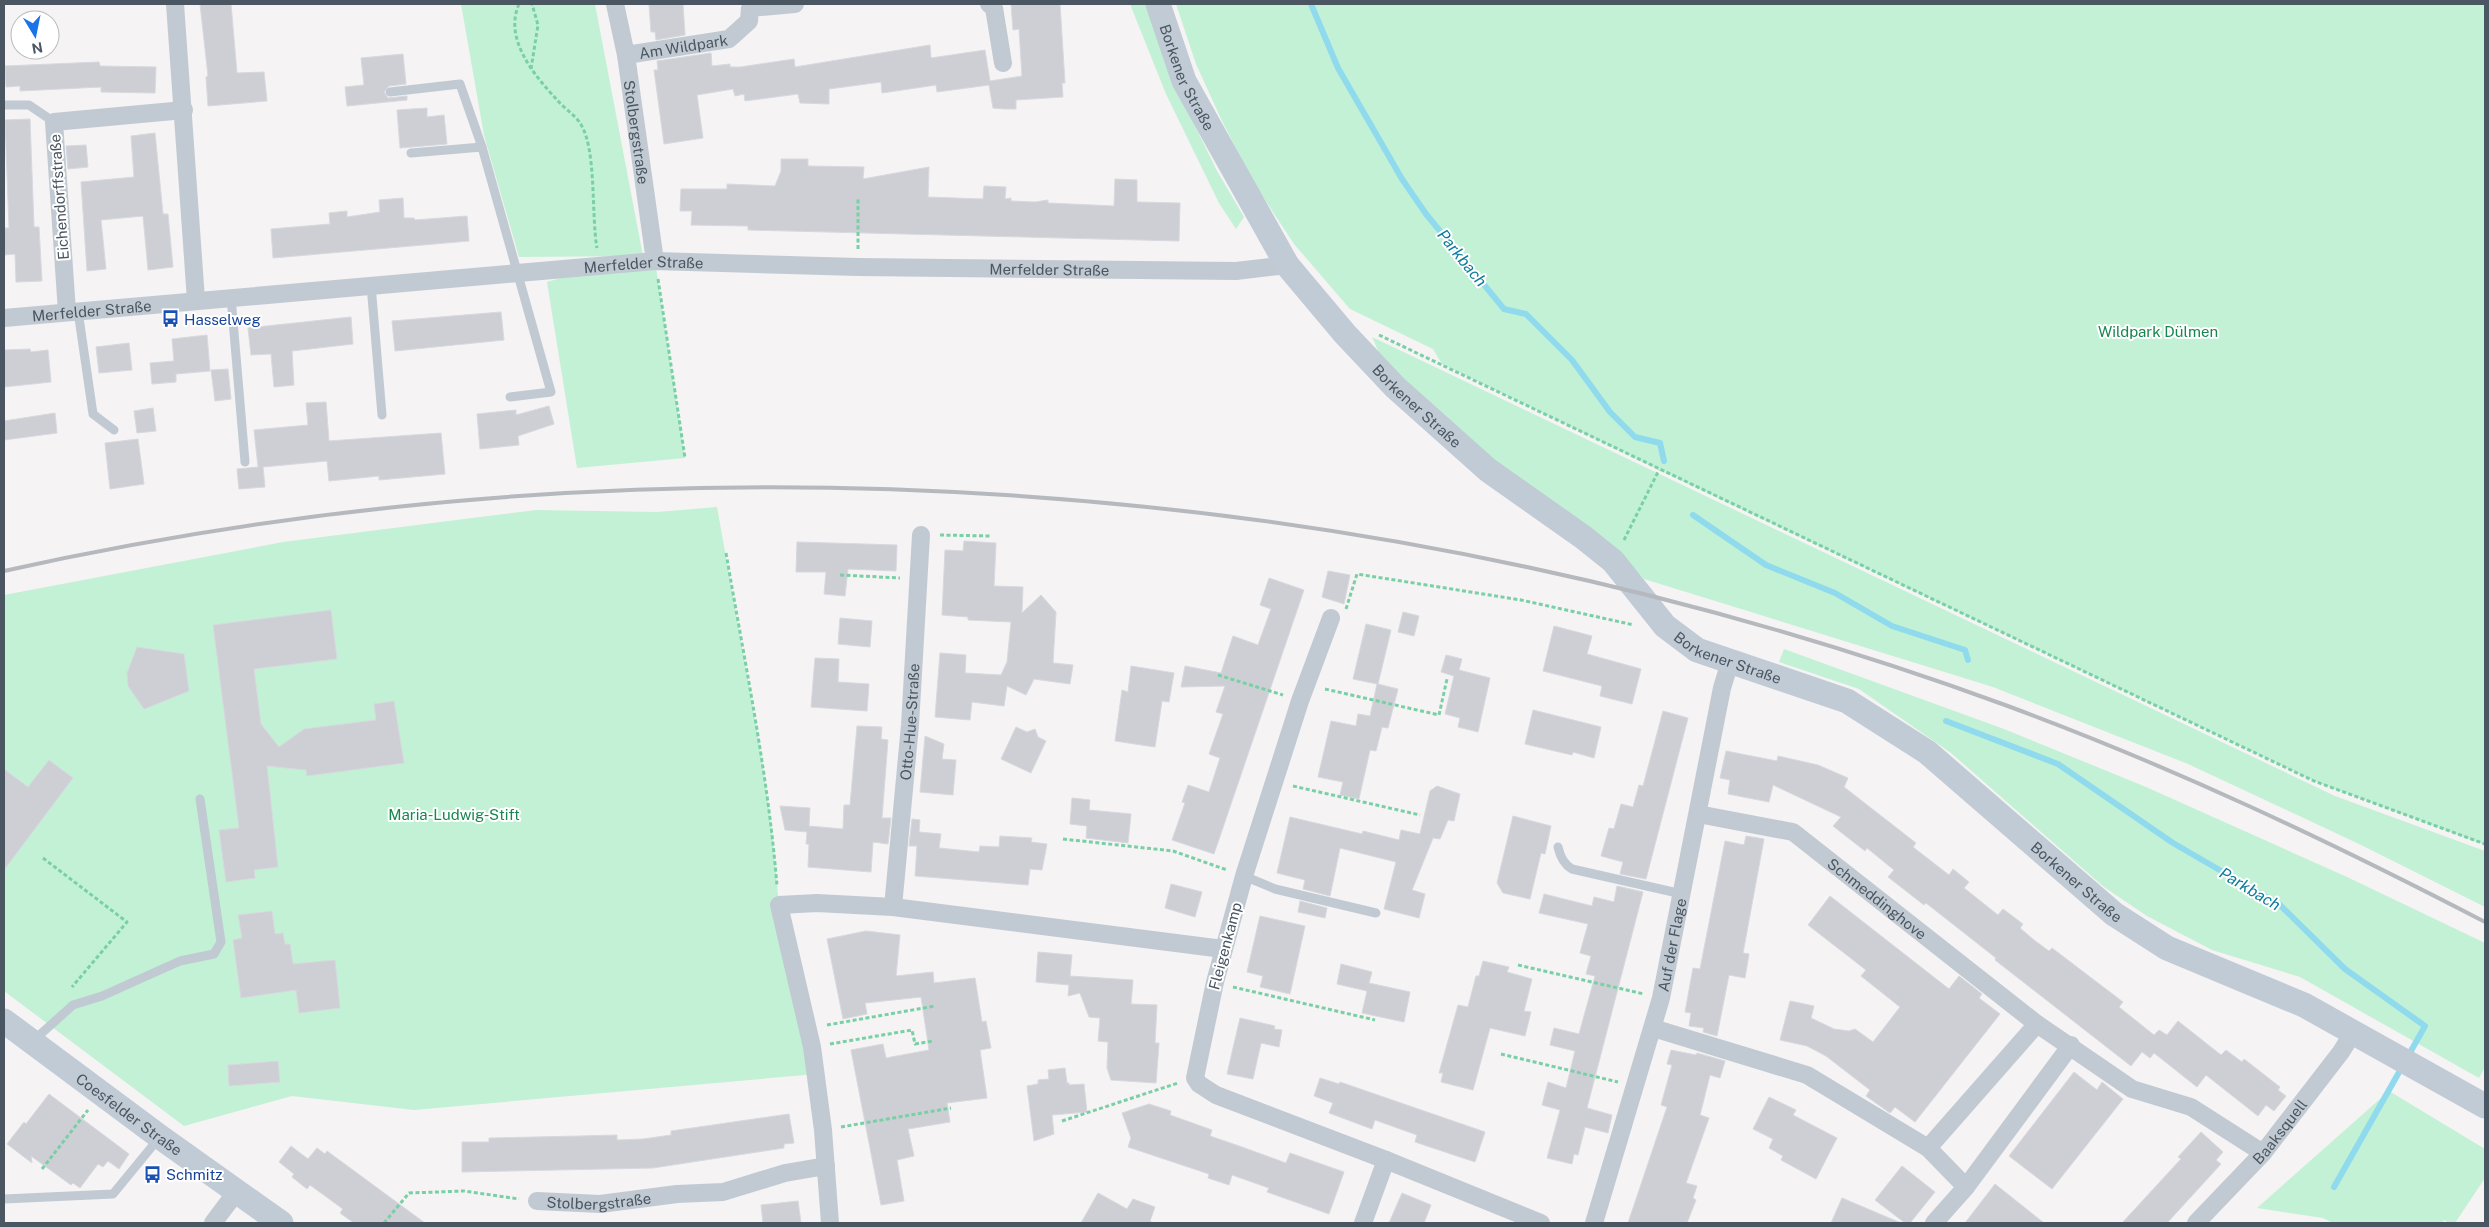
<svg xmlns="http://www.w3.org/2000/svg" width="2489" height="1227" font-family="'Public Sans',sans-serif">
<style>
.green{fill:#c3f1d5}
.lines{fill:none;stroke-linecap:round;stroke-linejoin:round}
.stream{stroke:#90daee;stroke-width:6}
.building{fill:#cdcfd5;stroke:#d7d9de}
.path{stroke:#7ad0a6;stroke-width:3;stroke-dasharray:4 2.5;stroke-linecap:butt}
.lane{stroke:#c1cad2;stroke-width:9}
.street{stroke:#c1cad2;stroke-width:18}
.secondary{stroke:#c1cbd6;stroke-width:25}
.rail{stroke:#b5b8bd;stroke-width:4}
.labels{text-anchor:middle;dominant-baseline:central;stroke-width:4;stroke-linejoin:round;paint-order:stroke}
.street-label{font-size:15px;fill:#4a5661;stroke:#fff}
.transit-label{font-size:15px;fill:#164399;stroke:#fff;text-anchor:start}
.park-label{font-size:15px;fill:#17864f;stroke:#fff}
.water-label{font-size:16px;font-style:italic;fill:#0c7c9b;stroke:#fff}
</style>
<rect width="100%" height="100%" fill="#f5f3f3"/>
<g class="green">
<path d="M461,4H595L643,256L519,257L484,135Z"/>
<path d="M1130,4H1147L1180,95L1217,171L1244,217L1236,229L1219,203L1166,94Z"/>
<path d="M1176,4H2485V845L2314,781L1659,470L1442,364L1433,349L1350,309L1294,244L1254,183L1222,121L1196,64Z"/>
<path d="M655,261L685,458L577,468L547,282L601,266Z"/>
<path d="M1372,337L2335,796L2485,851V907L2359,844L2188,764L1993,687L1644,579L1609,542L1483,454L1384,364Z"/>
<path d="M717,507L761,753L772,830L779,905L816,1074L414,1110L292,1096L184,1126L4,991V595L283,542L536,510L657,512Z"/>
<path d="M1784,649L2004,729L2146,787L2347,877L2485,943V1067L2479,1078L2300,977L2212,950L2147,916L2104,887L1951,753L1859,689L1779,662Z"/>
<path d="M2389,1091L2485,1149V1178L2455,1223H2449L2444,1220L2442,1223H2333L2323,1218L2257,1208Z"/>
</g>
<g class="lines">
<g class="stream">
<path d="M1311,4L1338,68L1402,179L1426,214L1504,309L1526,314L1572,360L1610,412L1635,437L1660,443L1664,461"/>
<path d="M1693,515L1766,565L1835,593L1892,626L1965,650L1968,660"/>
<path d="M1946,721L2058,764L2173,843L2280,905L2345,969L2425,1026L2407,1058"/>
<path d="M2334,1187L2402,1067"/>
</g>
</g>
<g class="building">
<path d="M200,4H231L237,73L264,72L267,101L208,106L206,77L208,76Z"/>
<path d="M649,4H683L685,35L656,40L655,32H651Z"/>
<path d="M1011,4H1060L1065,83H1062L1063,97L1016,100V109H1004L993,108L989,85L937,92L936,85L882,93L881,82L829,89V104L800,103L798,94L745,101L744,94L735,96L733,89L697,95L703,138L664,144L654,70H658L657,61L711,53L712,66L730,64V67H740L794,59L795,67L930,45L931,58L985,50L990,81L1022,76L1019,29L1013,30Z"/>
<path d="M403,54L406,84L389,86L384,92L388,98L407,96V100L347,106L345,87L364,85L361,58Z"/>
<path d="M99,62L100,66L156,67L155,93L101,92V87L20,91V86L6,87L5,66Z"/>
<path d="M427,108V117L444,115L447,144L400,148L397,110Z"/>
<path d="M30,119L34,227H39L42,281L16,282L15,254L4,255V228H9L5,120Z"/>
<path d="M155,133L163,214H168L173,267L148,270L143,216L101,220L106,269L87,271L81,182L134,177L131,136Z"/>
<path d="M86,145L88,167L68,169L66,146Z"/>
<path d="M781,159H808V166L864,167L863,179L929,167L928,197L983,199L984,186L1006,187L1005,199L1011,198V201L1035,202L1048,200V203L1114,206L1115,179L1137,180V202L1180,203L1179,241L748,230V226L691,225L692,211H680L681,189H727V184L775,186L781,171Z"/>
<path d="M403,198L404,218H414L415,220L467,216L469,241L273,258L271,229L330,224L329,213L347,211V217L380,212L379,200Z"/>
<path d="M501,312L504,340L395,351L392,321Z"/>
<path d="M351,317L353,344L292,351L294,385L274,387L271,354L251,355L248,328Z"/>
<path d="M207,335L210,371L176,374V382L152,384L150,363L174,361L172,339Z"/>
<path d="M129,343L132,370L99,373L96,347Z"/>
<path d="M30,349L31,352L48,350L51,382L4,387V350Z"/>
<path d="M228,369L231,399L215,401L211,370Z"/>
<path d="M326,402L329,441L441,433L445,474L379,480V476L329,481L327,461L263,467L265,487L239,489L237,469L258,467L254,430L308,425L306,403Z"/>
<path d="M549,406L554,424L518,436L519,445L480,449L477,414L516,410V415Z"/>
<path d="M153,408L156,431L137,433L134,411Z"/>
<path d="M55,413L57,433L4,440V421Z"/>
<path d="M138,439L144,484L110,489L105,443Z"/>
<path d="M964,541L996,543L994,586L1023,587L1022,613L1041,595L1056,612L1053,663L1073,665L1070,684L1034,679L1026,695L1007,686L1004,706L972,702L970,720L935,717L940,653L966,655L965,673L1001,675L1007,662L1011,622L968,620V617L942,615L945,550L963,551Z"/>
<path d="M797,542L897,545L896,571L848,569L845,596L824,594L826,572H796Z"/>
<path d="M1328,571L1350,575L1344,604L1322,597Z"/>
<path d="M1269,578L1304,590L1214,854L1172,840L1185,803L1182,802L1188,785L1209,792L1220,758L1209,754L1223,714L1216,712L1225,686L1181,687L1185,666L1221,673L1233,636L1258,645L1271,609L1260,605Z"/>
<path d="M331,610L337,659L254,669L261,724L279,747L304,729L376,720L374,704L394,701L404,763L307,776L306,770L267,766L278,867L254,870L255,878L226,882L219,830L239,828L213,625Z"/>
<path d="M1403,612L1419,616L1414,636L1398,632Z"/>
<path d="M840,618L872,621L870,647L838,644Z"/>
<path d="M1366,624L1391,630L1378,684L1398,689L1388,728L1382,727L1376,751L1370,750L1359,799L1340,795L1343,782L1318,777L1331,721L1356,726L1358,714L1370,716L1377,684L1353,679Z"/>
<path d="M1554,626L1592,636L1587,654L1641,669L1632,704L1600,696L1602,686L1543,671Z"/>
<path d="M137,647L184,654L189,691L144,709L128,686L127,673Z"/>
<path d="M1446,655L1462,659L1459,670L1490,678L1478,732L1458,727L1460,718L1445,714L1454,676L1441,672Z"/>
<path d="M815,658L839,659L838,682L869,684L867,711L811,707Z"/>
<path d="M1131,666L1174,673L1169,702L1162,701L1155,747L1115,741L1122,690L1128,692Z"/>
<path d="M1533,710L1601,727L1594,758L1573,752L1572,755L1525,744Z"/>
<path d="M1663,711L1688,718L1646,879L1620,874L1623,862L1601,856L1609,828L1614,829L1621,804L1633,807L1639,785L1643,786Z"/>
<path d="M857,726L882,727L881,739L888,740L882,818H891L888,844L873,842L871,872L808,867L809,844H806L807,832L785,830L780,806L810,808L809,826L843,829L844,805H850Z"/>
<path d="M1016,727L1027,732L1035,729L1038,737L1046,741L1031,773L1001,759Z"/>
<path d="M925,736L944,744L942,759L956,760L953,795L920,792Z"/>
<path d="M1726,751L1777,761L1778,756L1818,765L1848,778L1844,787L1916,843L1913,847L1949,875L1953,869L1969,882L1964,888L1998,915L2003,909L2023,924L2020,928L2034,940L2049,951L2052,948L2123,1002L2119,1007L2154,1035L2159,1030L2167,1035L2178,1021L2221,1055L2226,1050L2242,1062L2244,1059L2280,1087L2278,1090L2286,1096L2274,1111L2266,1105L2258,1116L2206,1075L2197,1087L2154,1053L2150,1058L2142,1052L2131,1066L1995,960L1996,958L1926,903L1924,905L1888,877L1894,870L1867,848L1865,851L1833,826L1841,817L1773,785L1769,802L1728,794L1730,780L1720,778Z"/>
<path d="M49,760L73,778L4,870V769L28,787Z"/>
<path d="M1437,786L1460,794L1454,821L1448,820L1440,839L1433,838L1412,890L1425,894L1419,918L1384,909L1396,862L1340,848L1330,896L1303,889L1305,880L1277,873L1290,817L1362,834L1363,831L1399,840L1401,830L1420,834L1430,791Z"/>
<path d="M1072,798L1090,800L1089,810L1131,814L1128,843L1086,838L1087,826L1070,824Z"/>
<path d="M1513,816L1551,826L1545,854L1541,853L1530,899L1503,893L1497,883Z"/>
<path d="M912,819L920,820L919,832L941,834L939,848L979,852L980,846L999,847L1000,836L1032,838L1031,842L1047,844L1042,870L1030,869L1028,885L915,876L917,846H909Z"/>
<path d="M1746,836L1764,839L1743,953L1749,954L1745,978L1729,975L1717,1036L1703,1032L1704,1028L1689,1026L1691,1013L1685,1012L1693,968L1700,969L1725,841L1744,845Z"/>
<path d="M1171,884L1202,892L1195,917L1165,908Z"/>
<path d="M1617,886L1643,892L1587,1108L1612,1115L1608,1133L1585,1127L1578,1155L1574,1154L1572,1164L1547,1158L1560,1110L1542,1105L1548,1082L1566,1088L1575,1051L1550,1045L1554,1028L1579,1034L1595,976L1586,974L1591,956L1580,953L1588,924L1539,913L1544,894L1592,906L1594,897L1614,902Z"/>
<path d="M1830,896L1949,989L1959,976L1982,994L1979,998L2000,1014L1915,1122L1895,1107L1890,1113L1880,1106L1866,1096L1870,1090L1826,1056L1807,1046L1780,1040L1790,1001L1814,1006L1811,1018L1834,1029L1849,1031L1855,1029L1873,1042L1900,1007L1861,976L1866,970L1808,925Z"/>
<path d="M1300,901L1327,908L1325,918L1298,912Z"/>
<path d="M272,911L275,934L283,933L285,944H290L293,964L335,960L340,1008L299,1013L296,990L241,998L233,940L242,938L238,915Z"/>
<path d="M1260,916L1305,926L1290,994L1260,987L1263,976L1247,972Z"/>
<path d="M866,931L900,935L896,976L933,972L934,983L975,978L982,1022L986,1021L991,1048L980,1050L987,1098L947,1103L950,1122L908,1129L914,1156L897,1160L904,1201L881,1205L851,1050L883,1044L886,1058L929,1050L921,997L865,1003L867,1014L843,1019L827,939Z"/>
<path d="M1038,952L1072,955L1070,976L1133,980L1131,1004L1157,1005L1155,1043H1159L1156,1083L1111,1080L1107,1068L1108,1042L1098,1041L1100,1018L1089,1017L1080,993L1068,996L1069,985L1036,982Z"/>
<path d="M1483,961L1509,967L1507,972L1532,979L1524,1011L1531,1012L1525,1036L1490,1028L1473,1090L1441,1082L1443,1073H1439L1458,1005L1468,1007L1476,976H1479Z"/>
<path d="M1341,964L1372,972L1369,983L1410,992L1404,1022L1362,1013L1367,991L1337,984Z"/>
<path d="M1240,1018L1275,1026L1274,1029L1282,1030L1279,1047L1261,1043L1253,1079L1227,1074Z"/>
<path d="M1671,1050L1696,1055L1697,1053L1725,1061L1720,1078L1710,1075L1700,1115L1709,1118L1686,1183L1697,1186L1693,1198L1696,1200L1687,1223H1628L1667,1107L1661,1105L1672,1065L1667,1064Z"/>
<path d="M278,1061L280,1082L229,1086L228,1065Z"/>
<path d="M1065,1068L1067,1083H1069V1085L1084,1084L1087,1112L1052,1115L1054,1134L1034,1141L1027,1086L1038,1084V1080L1049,1079L1048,1070Z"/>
<path d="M2074,1072L2097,1090L2102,1082L2123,1099L2052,1189L2009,1156Z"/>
<path d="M1320,1078L1339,1084L1340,1082L1485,1132L1475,1162L1415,1142L1417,1135L1375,1120L1372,1129L1329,1113L1333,1103L1314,1096Z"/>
<path d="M49,1094L129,1154L119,1169L108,1161L103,1167L98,1164L80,1188L73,1183L71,1185L31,1156L32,1163L7,1144L24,1122L26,1124Z"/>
<path d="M1769,1097L1796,1110L1793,1115L1837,1138L1816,1179L1781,1160L1783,1156L1769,1148L1773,1139L1753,1129Z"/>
<path d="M1149,1104L1171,1111L1170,1115L1212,1130L1210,1136L1242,1147L1286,1163L1290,1153L1344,1172L1329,1214L1267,1192L1269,1188L1232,1175L1229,1185L1208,1178L1209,1174L1128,1147L1131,1138L1122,1113Z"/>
<path d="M789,1114L794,1143L784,1144V1148L653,1168L462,1172V1142H489V1138L580,1136L617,1135V1140L643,1139L671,1135V1131Z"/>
<path d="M2201,1132L2223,1152L2216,1160L2221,1164L2167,1223H2122L2181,1159L2178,1157Z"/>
<path d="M291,1146L308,1159L317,1148L325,1154L327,1151L425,1223H354L340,1213L343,1209L310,1185L307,1189L292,1177L294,1174L279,1162Z"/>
<path d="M1902,1166L1935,1192L1910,1223H1905L1875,1200Z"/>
<path d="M1995,1184L2044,1223H1965Z"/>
<path d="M1098,1193L1127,1209L1133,1199L1155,1207L1150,1221L1153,1223H1081Z"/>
<path d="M1402,1193L1431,1205L1424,1223H1389Z"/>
<path d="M1842,1198L1901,1223H1831Z"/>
<path d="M798,1201L801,1223H763L761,1205Z"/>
</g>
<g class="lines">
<g class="path">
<path d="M519,4C503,40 536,77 558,101C565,109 575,115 580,123C597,148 591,215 597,248"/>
<path d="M531,69L538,25L532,4"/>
<path d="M858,249V198"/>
<path d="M658,279L685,458"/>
<path d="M1379,335L2314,781L2485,844"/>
<path d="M940,535L990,536"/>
<path d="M1624,540L1659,470"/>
<path d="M726,553C745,664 768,774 777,886"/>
<path d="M840,575L900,578"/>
<path d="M1346,609L1357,574L1521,600L1634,625"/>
<path d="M1218,675L1283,695"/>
<path d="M1325,689L1439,715L1447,679"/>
<path d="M1293,786L1420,815"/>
<path d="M1063,839L1173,851L1227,870"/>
<path d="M43,858L127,922L72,987"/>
<path d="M1518,965L1644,994"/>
<path d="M1233,987L1375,1020"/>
<path d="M827,1025L935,1006"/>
<path d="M830,1044L912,1030L915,1044L933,1041"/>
<path d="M1501,1054L1618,1082"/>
<path d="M1062,1121L1178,1083"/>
<path d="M841,1127L951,1108"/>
<path d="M42,1169L88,1110"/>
<path d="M384,1223L409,1193L464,1191L519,1199"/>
</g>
<g class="lane">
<path d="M390,92L460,84L482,147"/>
<path d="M4,105H29L54,122"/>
<path d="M411,153L482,147L551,392L510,397"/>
<path d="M371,285L382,415"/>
<path d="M231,297L245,462"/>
<path d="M78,311L93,414L114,430"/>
<path d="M1558,847C1560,856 1563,864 1572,869L1682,894"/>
<path d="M1244,876L1275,889L1376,913"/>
<path d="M34,1040L73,1005L102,996L180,961L214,954L221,942L200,799"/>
<path d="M4,1199L113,1194L159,1138"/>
</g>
<g class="street">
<path d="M175,4L196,300"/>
<path id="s1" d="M615,4L626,55L655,261"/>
<path d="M989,4L994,8L1003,63"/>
<path id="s2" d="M626,55L729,39L749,21L750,8L795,4"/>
<path d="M67,312L54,122L184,110"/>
<path id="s3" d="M4,318L655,261L858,267L1236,271L1287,265"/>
<path d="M1331,618L1300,701L1244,876L1215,982L1195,1078L1199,1084L1216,1095L1386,1160L1541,1223"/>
<path id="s4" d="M1698,814L1793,832L2037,1024L2132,1089L2191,1107L2263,1153"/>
<path id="s5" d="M893,907L910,725L921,535"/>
<path d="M1653,1028L1807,1075L1928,1148L1966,1187"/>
<path d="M1928,1148L2037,1024"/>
<path id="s6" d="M537,1201L600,1204L677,1194L723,1192L785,1173L826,1166"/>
<path d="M213,1223L237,1191"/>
<path d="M830,1223L823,1130L812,1047L779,905L817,903L893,907L1223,949"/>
<path d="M1363,1223L1386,1160"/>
<path id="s7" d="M1594,1223L1661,998L1722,688L1730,662"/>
<path d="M1934,1223L1966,1187L2071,1045"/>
<path id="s8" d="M2196,1223L2263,1153L2341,1052L2354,1031"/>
</g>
<g class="secondary">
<path id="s9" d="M1158,4L1184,81L1287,265L1345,334L1395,387L1488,470L1583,537L1613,561L1665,626L1697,650L1847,701L1927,752L2114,914L2167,948L2304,1005L2485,1106"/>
<path id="s10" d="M4,1021L160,1137L281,1223"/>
</g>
<path class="rail" d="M4,571C666,424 1368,472 2005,705C2171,766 2329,841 2485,922"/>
</g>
<defs>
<symbol id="bus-bare" viewBox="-9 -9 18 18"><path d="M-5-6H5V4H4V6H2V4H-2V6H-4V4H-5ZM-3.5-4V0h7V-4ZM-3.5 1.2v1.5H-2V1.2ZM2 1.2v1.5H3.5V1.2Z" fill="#1a4fb4" stroke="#fff" stroke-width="2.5" paint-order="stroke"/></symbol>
</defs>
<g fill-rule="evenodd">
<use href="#bus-bare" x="158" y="306" width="25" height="25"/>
<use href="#bus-bare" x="140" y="1162" width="25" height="25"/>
</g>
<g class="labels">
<g class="street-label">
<text stroke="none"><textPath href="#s2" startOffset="58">Am Wildpark</textPath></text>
<text stroke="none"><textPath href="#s9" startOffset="79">Borkener Straße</textPath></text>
<text stroke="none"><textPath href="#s1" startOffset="130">Stolbergstraße</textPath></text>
<text transform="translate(59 197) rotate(-94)">Eichendorffstraße</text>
<text stroke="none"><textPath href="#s3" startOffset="642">Merfelder Straße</textPath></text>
<text stroke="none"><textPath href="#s3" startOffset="1048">Merfelder Straße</textPath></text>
<text stroke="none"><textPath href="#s3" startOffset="88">Merfelder Straße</textPath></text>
<text stroke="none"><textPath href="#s9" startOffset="484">Borkener Straße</textPath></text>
<text stroke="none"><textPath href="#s9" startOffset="889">Borkener Straße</textPath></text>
<text stroke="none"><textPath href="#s5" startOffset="186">Otto-Hue-Straße</textPath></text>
<text stroke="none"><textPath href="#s9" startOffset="1309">Borkener Straße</textPath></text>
<text stroke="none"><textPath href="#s4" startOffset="204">Schmeddinghove</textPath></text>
<text stroke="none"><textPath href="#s7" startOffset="289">Auf der Flage</textPath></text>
<text transform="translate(1225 946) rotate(-75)">Fleigenkamp</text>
<text stroke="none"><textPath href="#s10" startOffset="156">Coesfelder Straße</textPath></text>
<text stroke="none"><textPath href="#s8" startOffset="124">Baaksquell</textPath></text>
<text stroke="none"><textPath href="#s6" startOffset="62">Stolbergstraße</textPath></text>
</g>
<g class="transit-label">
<text x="184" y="319">Hasselweg</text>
<text x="166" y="1174">Schmitz</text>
</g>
<g class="park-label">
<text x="2158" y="331">Wildpark Dülmen</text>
<text x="454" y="814">Maria-Ludwig-Stift</text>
</g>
<g class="water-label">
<text transform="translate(1462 258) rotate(51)">Parkbach</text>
<text transform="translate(2250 889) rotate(31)">Parkbach</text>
</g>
</g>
<rect width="2489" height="1227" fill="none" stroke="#4a5661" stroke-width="10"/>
<g transform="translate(35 35) rotate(170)"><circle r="24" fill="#ffffff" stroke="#b7bbc0"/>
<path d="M0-4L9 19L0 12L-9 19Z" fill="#1a73e8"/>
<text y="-8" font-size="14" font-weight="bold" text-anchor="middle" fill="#4a5661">N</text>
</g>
</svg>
